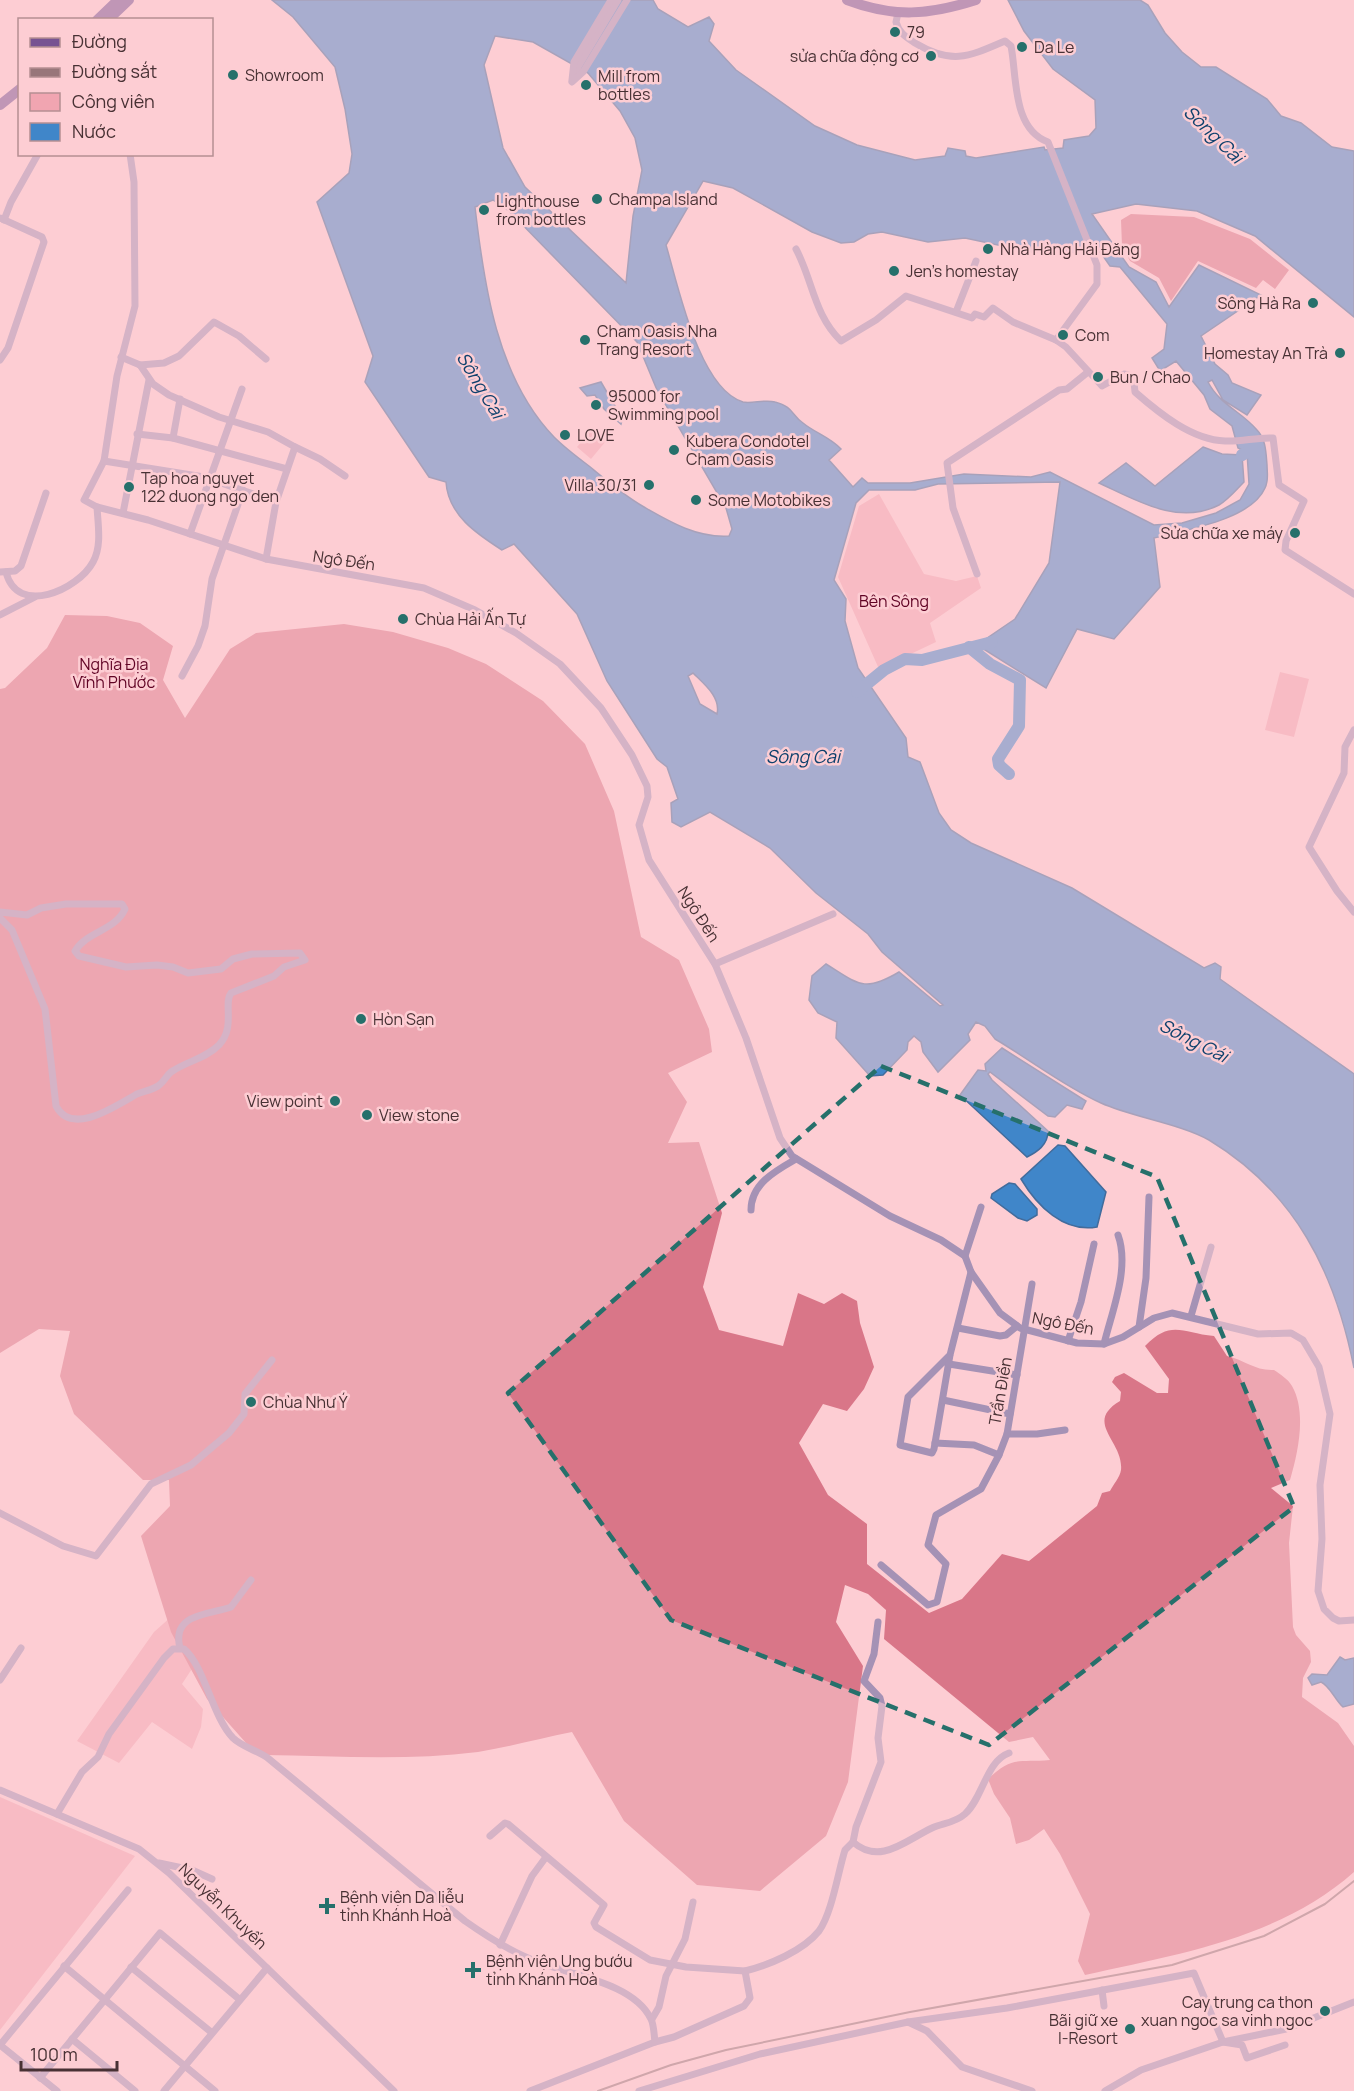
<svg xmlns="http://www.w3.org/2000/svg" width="1354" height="2091" font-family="Manrope,sans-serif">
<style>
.green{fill:#f1a5b1}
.forest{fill:#d97688}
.water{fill:#4086c9;stroke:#426c9c;stroke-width:1.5;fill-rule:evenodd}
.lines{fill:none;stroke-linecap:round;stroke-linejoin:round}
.river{stroke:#4086c9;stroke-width:12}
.street{stroke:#a592b5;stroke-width:7}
.primary{stroke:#775392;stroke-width:10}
.rail{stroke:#98767a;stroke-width:2}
.marked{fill:none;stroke:#26706b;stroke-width:4.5;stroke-dasharray:12 8;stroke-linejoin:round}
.poi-dot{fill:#26706b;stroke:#fdcdd3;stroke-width:2}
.labels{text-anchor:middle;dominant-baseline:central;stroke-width:5;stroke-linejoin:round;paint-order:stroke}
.poi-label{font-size:16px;fill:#483134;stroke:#fdcdd3;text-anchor:start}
.street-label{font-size:16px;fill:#483134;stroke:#fdcdd3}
.park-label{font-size:16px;fill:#600324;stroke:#fdcdd3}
.water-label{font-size:18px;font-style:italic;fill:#0e416d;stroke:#fdcdd3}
</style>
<rect width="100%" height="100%" fill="#fdcdd3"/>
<g class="green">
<path d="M592,429L606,441L591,459L577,447Z"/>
<path d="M879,494L924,574L956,581L977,576L981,588L930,623L936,642L879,669L838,577L859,506Z"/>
<path d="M1280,672L1309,679L1294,737L1265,730Z"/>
<path d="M181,1608L201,1655L182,1684L203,1709L201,1727L192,1749L152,1722L119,1763L77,1741L154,1632Z"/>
<path d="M0,1797L135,1856L0,2030Z"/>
</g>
<g class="forest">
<path d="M1131,214L1194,217L1250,239L1289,270L1275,289L1263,280L1256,288L1198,261L1171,301L1159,278L1130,261L1122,246L1121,220Z"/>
<path d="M65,615L107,616L140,623L173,646L163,680L185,718L230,649L256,633L344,624L393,632L448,648L486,664L543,701L585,744L614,811L641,937L679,960L709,1029L712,1052L668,1073L687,1102L668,1143L699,1142L722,1213L703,1287L719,1330L783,1346L798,1293L824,1304L842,1293L857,1301L860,1323L874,1367L864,1389L847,1411L823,1404L799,1443L828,1495L867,1524V1564L929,1613L962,1599L1002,1554L1029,1561L1097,1506L1102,1493L1110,1491C1113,1485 1120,1477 1121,1470C1124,1441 1083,1423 1120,1401L1121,1392L1112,1382L1115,1377L1124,1373L1157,1393H1168L1169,1379L1145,1346C1171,1319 1182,1333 1214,1336L1227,1356C1245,1360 1255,1371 1274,1370C1280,1374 1288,1379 1292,1386C1307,1412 1298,1453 1290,1480L1271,1488L1293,1506L1289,1543L1293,1627L1296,1635L1310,1651L1311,1662L1303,1678L1302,1697L1338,1723L1354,1746V1872C1280,1938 1179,1954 1085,1975L1078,1961L1090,1914L1060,1854L1044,1829L1029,1840L1016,1844L1010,1818L994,1794L988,1779C1013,1755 1019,1763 1050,1760L1033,1737L1009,1742L884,1639L886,1610L868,1594L845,1585L836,1622L863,1666L848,1782L826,1836L760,1891L697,1885L624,1821L572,1732C541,1738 509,1747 478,1752C407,1761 335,1756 263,1755L254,1752L207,1699L171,1632L141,1536L170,1506L169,1480H143L74,1414L60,1376L70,1331L39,1329L0,1353V689L5,688L47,648Z"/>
</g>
<g class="water">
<path d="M272,0H653L658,9L688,27L709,17L714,24L709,41L736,70L815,126L857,145L915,160L945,156L948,148L965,151L966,156L976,158L1044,147L1045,150L1063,148L1064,140L1089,136L1096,128L1095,100L1053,69L1024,31L1008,0H1140L1148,5L1165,33L1182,52L1201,67H1216L1267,99L1281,116L1301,123L1332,147L1354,151V317L1255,236L1197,211L1136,204L1092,214L1129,267L1156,282L1169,307L1199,265L1261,295L1201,336L1215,364L1228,375L1232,383L1261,395L1247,415L1223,400L1212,380L1208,382C1220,405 1241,411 1257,430C1266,439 1266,453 1267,465C1267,473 1269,480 1265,488C1251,520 1185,530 1154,538L1160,587L1114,639L1077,629L1046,688L977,645L1015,619L1049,563L1060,482L938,484L915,490H869L856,503L834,580L846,599L845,621L858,668L906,738L908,757L920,762L939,813L951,830L971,843L1072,888L1204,968L1215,963L1221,967L1220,979L1354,1074V1368C1335,1272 1295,1192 1209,1140C1181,1124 1132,1117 1101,1103C1065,1087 1029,1059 995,1039L985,1026L976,1022L968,1034L970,1040L938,1072L923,1052L921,1042L914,1036L908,1042L907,1050L883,1075L870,1076L836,1038L837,1022L818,1013L809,1000L812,976L826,964C858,984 864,993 899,972L940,1006L943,1005L882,952L868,934L816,893L770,848L710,812L681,827L672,822L671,803L678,799L667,767L657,759L607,681L577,614L514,544L502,550C477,534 448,515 446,482L429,477L365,382L373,356L317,202L349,173L352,154L345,109L335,67L293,17ZM495,36L533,42L588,73L620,111L635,138L642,170L633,216L626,283L525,187L503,148L484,65ZM703,181L733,188L812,232L841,243L854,242L868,234L882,232L928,242L965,238L1036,253L1041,248L1076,253L1085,247L1096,246L1110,266L1120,267L1167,324L1164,349L1152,358L1160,371L1176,361L1204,395L1210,409L1232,426L1238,448L1247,452L1249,484L1240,500L1216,513L1182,523L1154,525L1050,472L1031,477L964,474L910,483H868L862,478L853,487L829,460L841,449C830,437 815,433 803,423C791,415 794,407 775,402C765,399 752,404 743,402C699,389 678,285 666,245ZM493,200L509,211L637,342L657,390L726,508L732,529L729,536C697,538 670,522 644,507C623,495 607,481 589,466C577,457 564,447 554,437C497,378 484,285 475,207ZM693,673C704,684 721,697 717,714L700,704L688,676Z"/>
<path d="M601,382L615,406V413L622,420L621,424L604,409L595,395L587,396L580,388Z"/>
<path d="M1203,447L1222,454L1242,455L1244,482C1237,489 1228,500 1219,505C1178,526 1136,500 1099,483L1126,463L1155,486Z"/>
<path d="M1002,1048L1086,1101L1082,1109L1067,1105L1055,1117L1048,1116L990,1072L988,1074L992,1080L1048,1131C1048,1145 1037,1152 1027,1157L960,1095L978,1070L986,1071L985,1064Z"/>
<path d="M1058,1145L1065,1146L1106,1192L1097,1227C1064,1233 1037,1206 1021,1179Z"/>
<path d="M1009,1183L1015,1184L1037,1209V1215L1027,1221L1018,1218L991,1198L992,1194Z"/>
<path d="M1340,1657L1345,1660L1354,1658V1704L1343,1707C1335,1700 1330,1686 1321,1682L1312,1685L1308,1678L1312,1674L1327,1675Z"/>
</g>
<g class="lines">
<g class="river">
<path d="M1242,455L1247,452H1257"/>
<path d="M969,647L990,664L1020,680L1019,726L998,759L999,765L1009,774"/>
<path d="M857,692L884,670L905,659L922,660L992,642"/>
</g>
<g class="street">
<path d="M898,13L896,22C899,33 906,37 915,43C952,65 968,57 1005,41L1011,46C1017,76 1012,129 1048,142L1097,265V284L1056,340"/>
<path d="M577,75L578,67L618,0"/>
<path d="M572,80L574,62L611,0"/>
<path d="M572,82L583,72L627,0"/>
<path d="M130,154L134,182L135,306L117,376L104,461L84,500L97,507L148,520L266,559L424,588L475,610L516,633L560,664L601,708L632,755L647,786L648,797L639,825L649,860L715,964L746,1038L780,1138L792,1156L890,1216L941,1240L965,1256L971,1272L1000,1313L1020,1328L1077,1343L1104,1344L1123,1337L1154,1318L1172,1313L1258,1334L1291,1333L1303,1340L1319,1367L1330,1414L1320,1485L1322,1539L1318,1591L1324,1609L1333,1618L1339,1621L1354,1620"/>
<path d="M0,218L42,237L44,242L8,348L0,360"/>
<path d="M4,220L11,202L38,154"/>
<path d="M796,249C813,281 814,315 841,341L876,320L906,296L972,318L975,314L984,317L993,308L1013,322L1056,340L1066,347L1102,386L1124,374L1128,375L1134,382L1135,392C1159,413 1192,440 1225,441C1241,442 1257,437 1273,438L1279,485L1304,501L1286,541L1285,550L1354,594"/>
<path d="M956,312L976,261"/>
<path d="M121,357L140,365L153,384L169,395L219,417L268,432L295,447L276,502L266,559"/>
<path d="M140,365L164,363L179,356L214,322L239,336L266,359"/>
<path d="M137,434L173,438L287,469"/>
<path d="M173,438L180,399"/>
<path d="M295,447L320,459L345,476"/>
<path d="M104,461L204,477L276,502"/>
<path d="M123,513L149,380"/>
<path d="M190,534L242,389"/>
<path d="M0,572L15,571L21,566L46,493"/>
<path d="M6,572C17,617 78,590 93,562C102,546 98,525 97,507"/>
<path d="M977,574L953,508L947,463L1059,390L1067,389L1088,372"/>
<path d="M0,615L35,597"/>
<path d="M182,676L198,646L205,626L212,579L243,490"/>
<path d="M1354,730L1345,747L1344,773L1309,847L1337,891L1354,912"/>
<path d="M0,912L27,915L41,908L66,904H122L125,909C115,931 87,931 75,951L79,956L126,967L157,965L173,967L188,973L221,969L233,959L252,954L300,953L305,960L284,967L274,976L231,993C223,1003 236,1027 219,1045C205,1059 187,1061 171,1072C166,1076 164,1082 158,1086C152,1090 144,1091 137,1094C117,1105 72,1137 56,1106L45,1009L12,930L0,918"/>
<path d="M715,964L833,914"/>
<path d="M751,1210C751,1184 775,1171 796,1159"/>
<path d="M965,1256L981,1207"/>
<path d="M1191,1316L1211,1247"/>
<path d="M1139,1327L1146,1278L1149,1197"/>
<path d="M958,1328L1000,1336L1006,1335L1017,1326"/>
<path d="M1068,1341L1081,1302L1094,1244"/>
<path d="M1104,1344C1112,1311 1130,1268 1118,1235"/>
<path d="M950,1355L908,1397L900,1445L932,1453L934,1449L950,1355L971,1272"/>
<path d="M949,1364L1017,1375"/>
<path d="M943,1400L1010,1414"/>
<path d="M1007,1434H1037L1065,1430"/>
<path d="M935,1443L974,1445L999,1455"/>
<path d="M0,1513L63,1546L96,1556L151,1484L191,1465L229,1433L244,1414L245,1394L272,1360"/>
<path d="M881,1565L928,1605L937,1602L946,1564L928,1545L936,1515L981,1489L999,1455L1007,1434L1032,1284"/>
<path d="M180,1648C171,1613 209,1615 231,1607L251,1580"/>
<path d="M0,1680L21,1648"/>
<path d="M0,1790L139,1849L169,1873L394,2091"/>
<path d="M57,1814L82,1772L98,1757L109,1734L164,1658L173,1649H184C205,1667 212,1716 233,1738C242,1747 259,1751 269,1759L465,1921C489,1938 511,1952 538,1962C571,1975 634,1983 651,2019C654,2025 654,2035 655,2042L530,2091"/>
<path d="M490,1836L505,1823L508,1824L604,1905L594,1923L596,1927L650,1960L686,1967L745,1971"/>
<path d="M853,1842L856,1827L881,1762L878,1738L882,1706L880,1698L864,1681L874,1654L878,1622"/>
<path d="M159,1863L192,1870L212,1879"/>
<path d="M500,1945L532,1876L546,1857"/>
<path d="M64,1966L215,2091"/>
<path d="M131,1967L211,2032"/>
<path d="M1102,1990L1104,2006"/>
<path d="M652,2019L659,2007L666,1976L685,1939L693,1902"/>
<path d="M908,2022L1007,2008L1194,1973L1223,2042L1242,2045L1247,2058L1285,2045"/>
<path d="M72,2039L135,2091"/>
<path d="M655,2042L674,2037L744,2006L750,1998L745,1971C769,1965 803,1951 819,1931C832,1913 838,1872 845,1850L853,1842C880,1866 906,1840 932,1828C943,1823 955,1823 965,1814C983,1798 986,1761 1009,1753"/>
<path d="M0,2045L128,1890"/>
<path d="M0,2045L57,2091"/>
<path d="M40,2078L160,1933L239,1999"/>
<path d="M164,2091L267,1968"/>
<path d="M639,2091L760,2054L908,2022L927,2031L962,2067L1032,2091"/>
<path d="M1105,2091L1141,2070L1223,2042L1286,2029L1354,2002"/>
</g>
<g class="primary">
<path d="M847,0C894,18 929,15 976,0"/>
<path d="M97,20L118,0"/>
<path d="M108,20L129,0"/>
<path d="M0,105L20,89"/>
</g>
<path class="rail" d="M598,2091L671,2065L726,2050L910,2012L1172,1965L1264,1936L1325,1904L1354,1881"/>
</g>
<path d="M0 0H1354V2091H0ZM881,1066L1157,1177L1294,1507L989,1745L671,1620L508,1393Z" fill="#fdcdd3" fill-opacity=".55" fill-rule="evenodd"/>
<path class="marked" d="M881,1066L1157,1177L1294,1507L989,1745L671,1620L508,1393Z"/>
<g class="poi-dot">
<circle cx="895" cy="32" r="6"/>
<circle cx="1022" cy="47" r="6"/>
<circle cx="931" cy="56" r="6"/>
<circle cx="233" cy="75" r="6"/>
<circle cx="586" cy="85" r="6"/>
<circle cx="597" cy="199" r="6"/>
<circle cx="484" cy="210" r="6"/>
<circle cx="988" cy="249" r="6"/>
<circle cx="894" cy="271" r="6"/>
<circle cx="1313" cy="303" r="6"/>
<circle cx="1063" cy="335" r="6"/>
<circle cx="585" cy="340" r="6"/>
<circle cx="1340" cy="353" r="6"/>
<circle cx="1098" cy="377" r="6"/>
<circle cx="596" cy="405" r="6"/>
<circle cx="565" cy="435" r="6"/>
<circle cx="674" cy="450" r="6"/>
<circle cx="649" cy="485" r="6"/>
<circle cx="129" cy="487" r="6"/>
<circle cx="696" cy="500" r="6"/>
<circle cx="1295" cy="533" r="6"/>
<circle cx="403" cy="619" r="6"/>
<circle cx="361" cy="1019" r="6"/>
<circle cx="335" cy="1101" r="6"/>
<circle cx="367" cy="1115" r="6"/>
<circle cx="251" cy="1402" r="6"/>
<path d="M324 1897h6v6h6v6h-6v6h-6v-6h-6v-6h6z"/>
<path d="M470 1961h6v6h6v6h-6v6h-6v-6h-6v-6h6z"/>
<circle cx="1325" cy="2011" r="6"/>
<circle cx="1130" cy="2029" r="6"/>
</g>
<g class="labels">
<g class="poi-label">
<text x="907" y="32">79</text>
<text x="1034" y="47">Da Le</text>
<text x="919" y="56" text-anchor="end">sửa chữa động cơ</text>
<text x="245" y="75">Showroom</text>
<text x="598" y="76">Mill from<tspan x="598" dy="18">bottles</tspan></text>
<text x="609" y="199">Champa Island</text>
<text x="496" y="201">Lighthouse<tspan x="496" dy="18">from bottles</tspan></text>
<text x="1000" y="249">Nhà Hàng Hải Đăng</text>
<text x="906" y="271">Jen's homestay</text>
<text x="1301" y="303" text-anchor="end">Sông Hà Ra</text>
<text x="597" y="331">Cham Oasis Nha<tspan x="597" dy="18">Trang Resort</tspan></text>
<text x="1075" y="335">Com</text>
<text x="1328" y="353" text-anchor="end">Homestay An Trà</text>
<text x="1110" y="377">Bun / Chao</text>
<text x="608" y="396">95000 for<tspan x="608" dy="18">Swimming pool</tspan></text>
<text x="577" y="435">LOVE</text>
<text x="686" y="441">Kubera Condotel<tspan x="686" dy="18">Cham Oasis</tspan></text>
<text x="141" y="478">Tap hoa nguyet<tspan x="141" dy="18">122 duong ngo den</tspan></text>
<text x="637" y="485" text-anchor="end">Villa 30/31</text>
<text x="708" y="500">Some Motobikes</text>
<text x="1283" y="533" text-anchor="end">Sửa chữa xe máy</text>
<text x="415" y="619">Chùa Hải Ấn Tự</text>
<text x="373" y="1019">Hòn Sạn</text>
<text x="323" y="1101" text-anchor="end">View point</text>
<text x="379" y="1115">View stone</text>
<text x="263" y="1402">Chùa Như Ý</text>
<text x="340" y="1897">Bệnh viện Da liễu<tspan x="340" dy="18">tỉnh Khánh Hoà</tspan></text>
<text x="486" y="1961">Bệnh viện Ung bướu<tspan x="486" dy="18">tỉnh Khánh Hoà</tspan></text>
<text x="1313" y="2002" text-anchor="end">Cay trung ca thon<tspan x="1313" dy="18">xuan ngoc sa vinh ngoc</tspan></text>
<text x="1118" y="2020" text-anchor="end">Bãi giữ xe<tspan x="1118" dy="18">I-Resort</tspan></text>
</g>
<g class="street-label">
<text transform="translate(344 560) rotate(8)">Ngô Đến</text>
<text transform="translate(699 914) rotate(57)">Ngô Đến</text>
<text transform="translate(1063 1323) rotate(11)">Ngô Đến</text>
<text transform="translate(1000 1391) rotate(-80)">Trần Điền</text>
<text transform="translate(223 1906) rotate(44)">Nguyễn Khuyến</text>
</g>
<g class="park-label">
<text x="894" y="601">Bên Sông</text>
<text x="114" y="664">Nghĩa Địa<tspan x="114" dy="18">Vĩnh Phước</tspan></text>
</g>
<g class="water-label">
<text transform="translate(1214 134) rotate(44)">Sông Cái</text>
<text transform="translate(481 385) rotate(59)">Sông Cái</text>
<text x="803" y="756">Sông Cái</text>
<text transform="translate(1194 1040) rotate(27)">Sông Cái</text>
</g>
</g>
<rect x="18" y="18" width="195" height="138" fill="#fdcdd3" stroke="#b58f93" stroke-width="1.5"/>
<rect x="30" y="38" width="30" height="9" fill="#775392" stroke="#b58f93" stroke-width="1.5"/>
<text x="72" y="48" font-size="18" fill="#483134">Đường</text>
<rect x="30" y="68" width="30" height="9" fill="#98767a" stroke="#b58f93" stroke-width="1.5"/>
<text x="72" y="78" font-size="18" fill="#483134">Đường sắt</text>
<rect x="30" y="93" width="30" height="18" fill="#f1a5b1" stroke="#b58f93" stroke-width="1.5"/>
<text x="72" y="108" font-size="18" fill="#483134">Công viên</text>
<rect x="30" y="123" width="30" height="18" fill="#4086c9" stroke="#b58f93" stroke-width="1.5"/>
<text x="72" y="138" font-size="18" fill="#483134">Nước</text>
<path d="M21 2061v9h96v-9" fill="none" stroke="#483134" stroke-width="3"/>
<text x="30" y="2061" font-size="18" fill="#483134" stroke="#fdcdd3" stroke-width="4.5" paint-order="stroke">100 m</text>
</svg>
